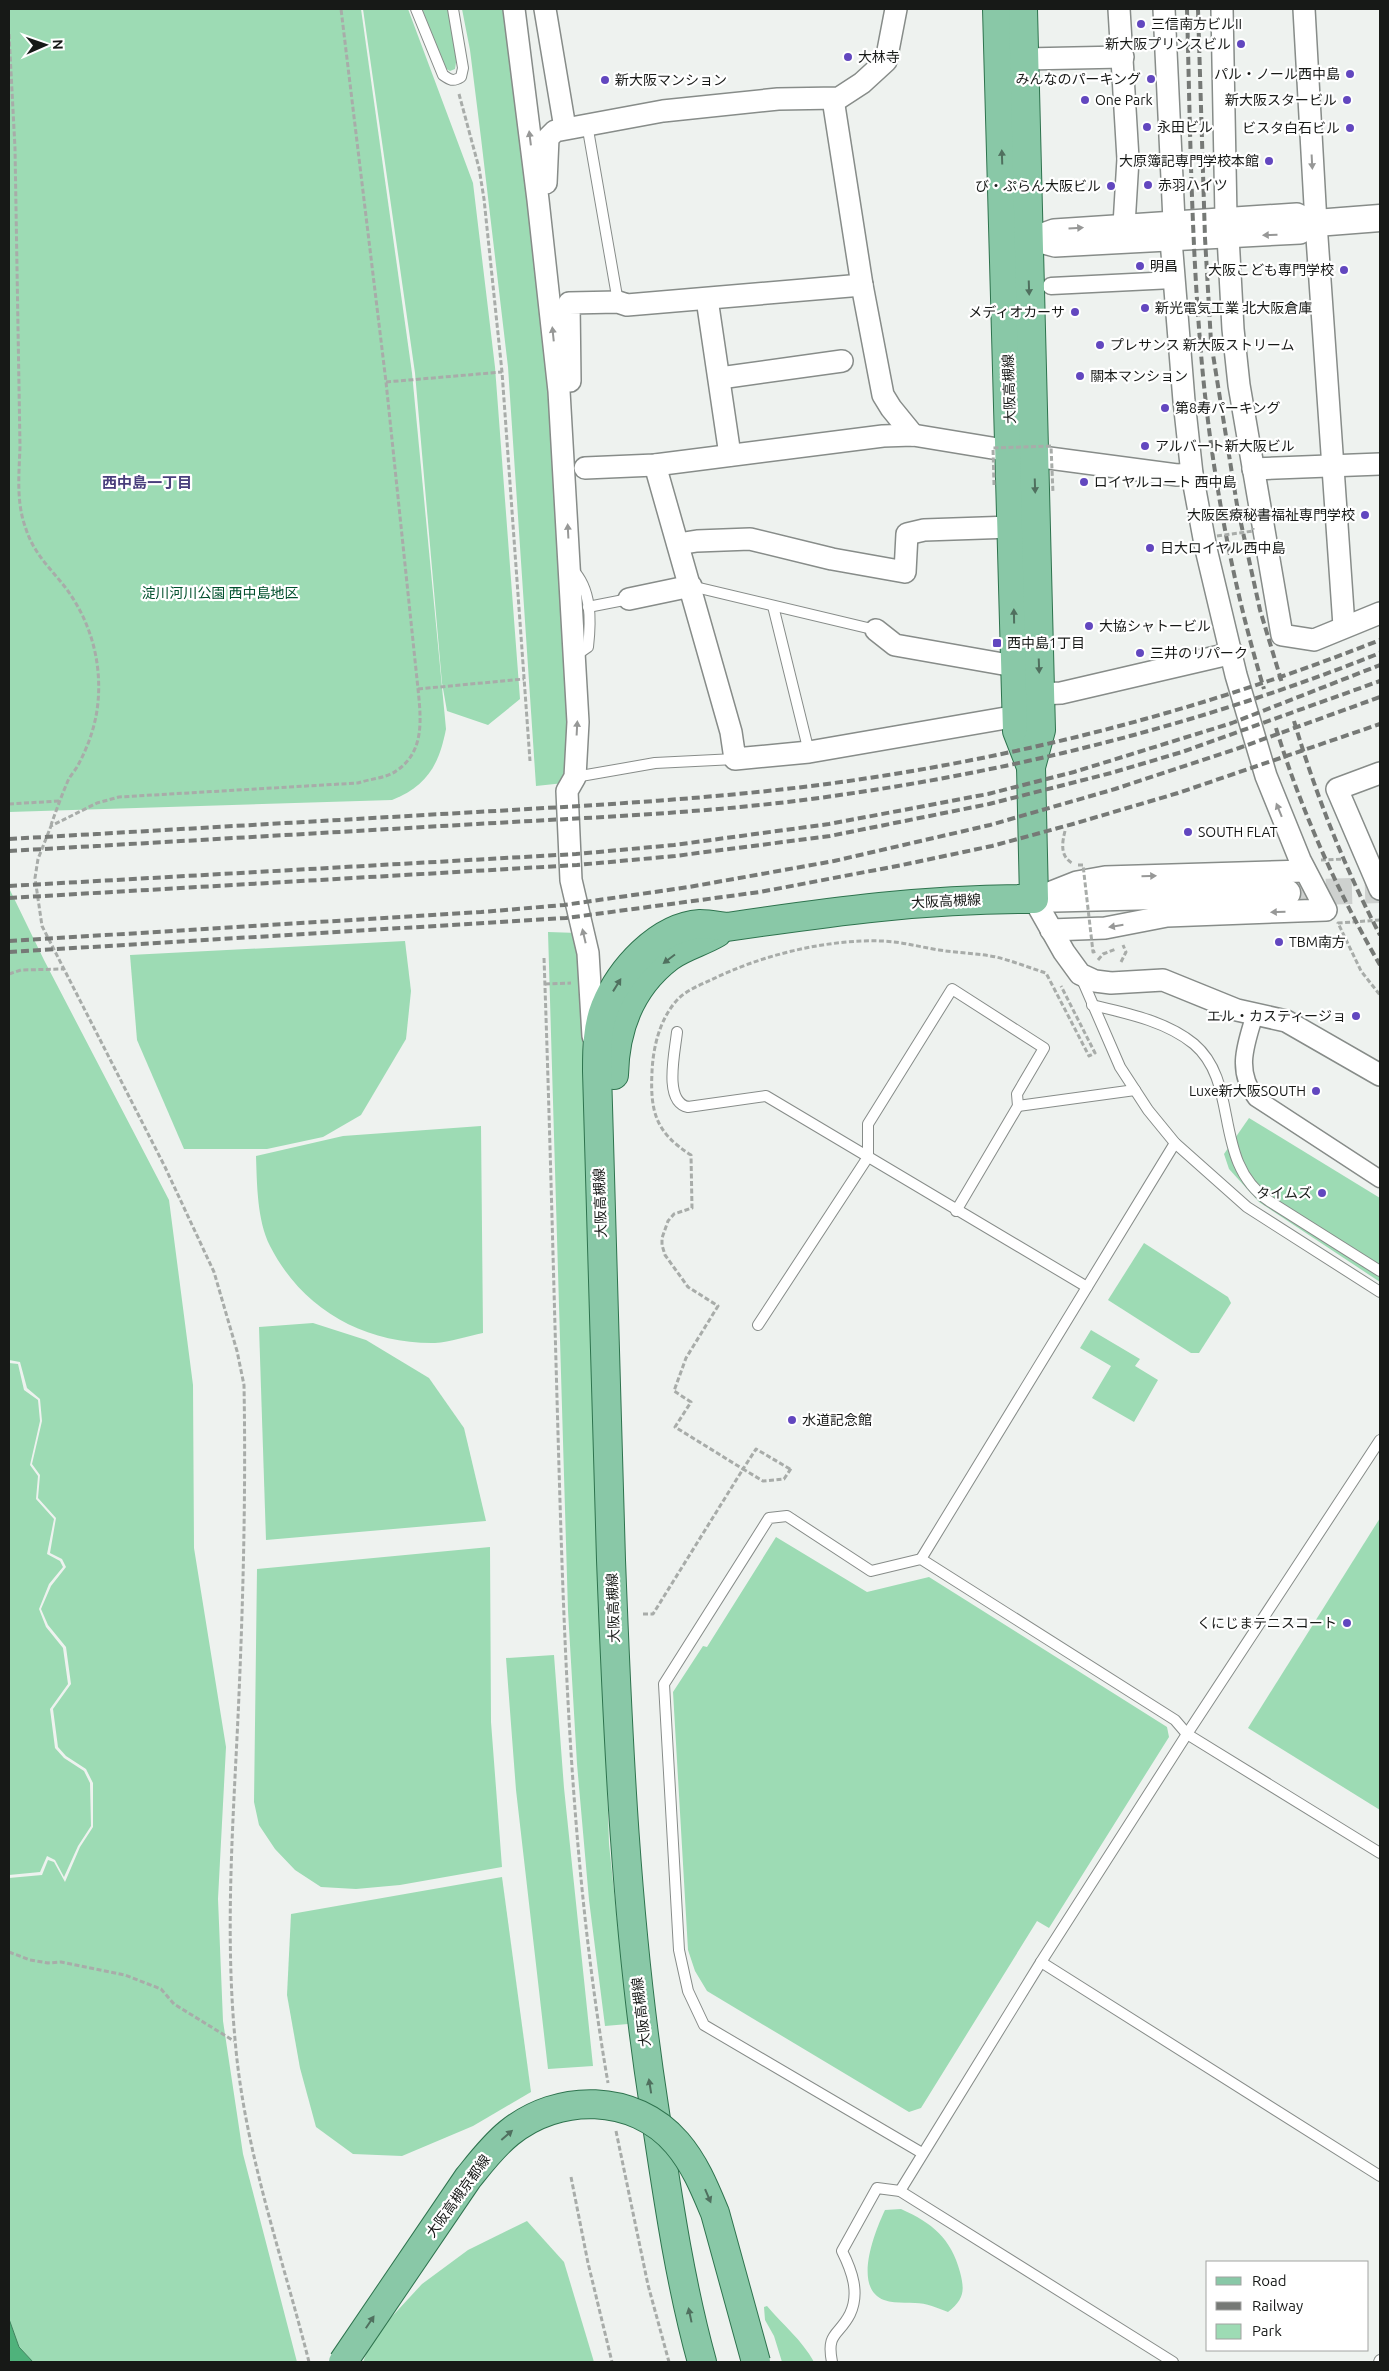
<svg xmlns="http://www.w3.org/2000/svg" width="1389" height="2371" font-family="Ubuntu,'Noto Sans JP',sans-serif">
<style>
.green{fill:#9ddbb4}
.water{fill:#4fb27b;stroke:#3e845d}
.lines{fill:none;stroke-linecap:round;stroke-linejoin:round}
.tertiary-tunnel{stroke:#ced1cf;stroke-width:26;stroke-dasharray:26 13;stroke-linecap:butt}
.service-casing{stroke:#878c89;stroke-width:12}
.pedestrian-casing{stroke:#878c89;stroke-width:19}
.minor-casing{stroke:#878c89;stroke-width:24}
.tertiary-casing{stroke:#878c89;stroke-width:29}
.primary-casing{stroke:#2e734e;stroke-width:30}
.path{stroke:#a8aca9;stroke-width:3;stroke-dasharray:5 2.5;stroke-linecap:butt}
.service{stroke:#fff;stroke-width:10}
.pedestrian{stroke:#fff;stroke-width:16}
.minor{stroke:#fff;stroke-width:21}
.tertiary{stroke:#fff;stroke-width:26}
.primary{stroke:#89c8a7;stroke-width:28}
.rail{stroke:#767976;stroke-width:4;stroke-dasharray:8 4;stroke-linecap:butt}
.primary-bridge-casing{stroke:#2e734e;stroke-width:30;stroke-linecap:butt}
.path-bridge{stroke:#a8aca9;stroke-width:3;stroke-dasharray:5 2.5;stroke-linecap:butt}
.primary-bridge{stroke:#89c8a7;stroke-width:28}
.oneway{fill:#979897}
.oneway2{fill:#50705f}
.poi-dot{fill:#6247bf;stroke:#fff;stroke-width:2}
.labels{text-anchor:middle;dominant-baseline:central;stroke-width:4.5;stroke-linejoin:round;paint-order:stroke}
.poi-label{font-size:14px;fill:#171917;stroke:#fff;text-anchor:start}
.street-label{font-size:14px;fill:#171917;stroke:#fff}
.park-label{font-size:14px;fill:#00502d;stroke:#fff}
.neighbourhood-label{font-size:15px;font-weight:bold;fill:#493f7c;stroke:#fff}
</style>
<rect width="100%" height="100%" fill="#eef2ef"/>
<g class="green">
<path d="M9,9H361L412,373L446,729C439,765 427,786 392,800L9,812Z"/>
<path d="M363,9H408L473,183L495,367L520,699L488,725L447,711L442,683L415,373Z"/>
<path d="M422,9H448L457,56L455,69L450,71L445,68Z"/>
<path d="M462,9H506L521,114L558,485L569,730L564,783L536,786L508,367L481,138L470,50Z"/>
<path d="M9,888L44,960L169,1200L193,1385L194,1548L226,1747L218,1899L223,2021L243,2154L297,2362H33L19,2347L9,2319V1878L42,1875L48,1860L54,1862L65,1882L80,1847L93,1827V1783L86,1769L66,1756L58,1747L53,1709L71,1684L66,1647L48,1625L41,1609L51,1586L66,1567L62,1559L50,1553L56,1518L38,1498L40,1475L32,1464L42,1421L40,1399L27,1388L20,1362L9,1360Z"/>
<path d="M548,932L578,933L586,1129L609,1844L628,2024L605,2026L589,1900L577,1764L568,1611Z"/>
<path d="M405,941L411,991L406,1039L361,1115L323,1137L267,1149H184L137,1040L130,955Z"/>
<path d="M1249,1118L1380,1198V1282L1259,1202L1229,1169L1224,1154Z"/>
<path d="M481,1126L483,1333C468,1336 450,1342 435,1343C364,1344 302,1309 270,1246C257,1220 257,1184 256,1156L343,1136Z"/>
<path d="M1144,1243L1228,1297L1231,1303L1199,1353H1191L1108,1300Z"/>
<path d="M313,1323L366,1340L429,1378L464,1428L486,1521L266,1540L259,1327Z"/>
<path d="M1091,1330L1140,1359L1135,1366L1158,1380L1134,1422L1092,1398L1111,1366L1080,1348Z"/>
<path d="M9,1363L18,1364L24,1390L38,1400L40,1421L30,1465L38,1476L36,1499L54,1519L47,1554L60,1561L63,1567L49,1584L39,1609L46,1627L63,1648L68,1684L50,1709L55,1748L64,1758L84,1771L90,1783L91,1826L78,1846L64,1877L55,1860L47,1856L40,1872L9,1875Z"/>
<path d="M1380,1518V1810L1248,1728Z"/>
<path d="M776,1537L867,1592L929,1577L1167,1727L1169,1737L1049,1928L1037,1921L921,2108L909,2112L707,1991L695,1971L688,1950L673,1692L703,1646L707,1647Z"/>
<path d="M490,1547L491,1722L502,1867L400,1885L356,1889L321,1887L295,1870L275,1849L259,1825L254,1802L257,1569Z"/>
<path d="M554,1655L564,1788L593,2066L548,2069L516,1790L506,1658Z"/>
<path d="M502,1877L531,2092L473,2126L402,2156L353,2154L316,2127L300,2068L287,1995L291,1914Z"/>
<path d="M901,2209C932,2223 951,2238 960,2272C965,2291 964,2299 948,2312C938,2308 926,2303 915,2303C905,2302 894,2304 884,2300C852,2288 875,2231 885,2210Z"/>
<path d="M527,2221L564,2262L594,2362H363L373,2337L422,2284L468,2250Z"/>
<path d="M767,2306C783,2325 802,2340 814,2362H782L774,2336L765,2320L764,2307Z"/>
</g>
<path class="water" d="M9,2319L19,2347L33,2362H9Z"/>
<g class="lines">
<path class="tertiary-tunnel" d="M1287,893L1380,890"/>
<defs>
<g id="service">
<path d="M416,9L443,75C450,80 453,82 461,77L463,68L453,9"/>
<path d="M587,124L618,302"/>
<path d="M572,569C592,589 591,621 588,647L575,656"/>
<path d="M691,586L876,630"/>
<path d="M773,606L809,752"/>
<path d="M588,607L629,599"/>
<path d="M575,777L655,763L735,759"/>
<path d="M1081,977L1120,1067L1148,1110L1175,1143L1247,1207L1380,1292"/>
<path d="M1092,1005C1126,1013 1166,1021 1194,1044C1241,1084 1211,1161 1269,1201L1380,1271"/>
<path d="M677,1032C675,1052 663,1102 688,1107L766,1096L1087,1287"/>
<path d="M1018,1106L1135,1090"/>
<path d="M758,1325L868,1157V1124L952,989L1044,1048L1017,1094L1018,1106L956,1211"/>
<path d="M1380,1440L1187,1734L1041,1962L1380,2176"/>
<path d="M921,1559L1175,1143"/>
<path d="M922,2153L704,2025L688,1991L679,1950L664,1684L769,1518L787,1516L871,1571L921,1559L1175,1720L1187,1734L1380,1853"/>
<path d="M900,2191L1041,1962"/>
<path d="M832,2362C826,2332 839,2336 850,2314C860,2293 852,2271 842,2251L877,2188L900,2191L1173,2362"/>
<path d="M1379,2362L1380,2360"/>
</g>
<g id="pedestrian">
<path d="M1051,286L1173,280"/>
<path d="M1255,1014C1246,1044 1235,1070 1256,1098L1380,1179"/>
</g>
<g id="minor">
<path d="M514,9L538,200L559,391L578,722L575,777L567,791L571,880L588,953L593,1036"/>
<path d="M545,9L565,128"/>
<path d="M1119,9L1128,159L1124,225"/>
<path d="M1164,9L1174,221"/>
<path d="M1222,9L1226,218"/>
<path d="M1304,9L1316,223L1344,626"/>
<path d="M1025,59L1123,57"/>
<path d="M833,99L862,285L883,395L891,408L913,435"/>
<path d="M546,183L548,138L555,131L663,111L778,99L839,98L862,83L886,61L896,9"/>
<path d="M1228,236L1233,329L1239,385L1282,635L1314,640L1380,613"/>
<path d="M1029,239L1055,246L1300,233L1316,223"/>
<path d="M1015,240L1029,239L1054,230L1297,214L1316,223"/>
<path d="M707,299L730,455"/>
<path d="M720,378L842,361"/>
<path d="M570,381L569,303L618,302L627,305L862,285"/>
<path d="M1034,456L1177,475L1192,474"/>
<path d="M655,465L731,732L735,759L809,752L1017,716"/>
<path d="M585,468L655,465L883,436L913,435L1010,451"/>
<path d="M1253,469L1380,464"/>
<path d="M678,544L697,541L750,539L832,559L905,572L907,534L924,530L1012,527"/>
<path d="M629,599L691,586"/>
<path d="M876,630L895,645L1014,666"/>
<path d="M1040,694L1061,693L1233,653"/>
<path d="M1380,773L1337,789L1380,889"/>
<path d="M1305,871L1105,877L1077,882L1034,899L1064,952L1080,974L1095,981L1111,983L1163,980L1237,1010L1286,1021L1380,1075"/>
<path d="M1051,930L1105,928L1167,916L1326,910L1300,860L1266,776L1236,675L1206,549L1192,474L1184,401L1171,240"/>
</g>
<g id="tertiary">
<path d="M1316,223L1380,218"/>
<path d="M1034,899L1287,893"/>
</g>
<g id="primary">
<path d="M997,9L1017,731L1031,767"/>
<path d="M614,1075C615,1029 631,986 669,957C684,946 702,942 717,933"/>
<path d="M702,2362C679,2279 667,2192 654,2106C626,1925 618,1743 611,1560C606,1397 601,1234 597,1071C597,1049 597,1027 605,1007C620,970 658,927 700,924C709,924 719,926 727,927C829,912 931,898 1034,899L1031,767L1041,730L1023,9"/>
</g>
</defs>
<use href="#service" class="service-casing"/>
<use href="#pedestrian" class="pedestrian-casing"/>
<use href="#minor" class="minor-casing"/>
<use href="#tertiary" class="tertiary-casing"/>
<use href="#primary" class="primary-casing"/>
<g class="path">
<path d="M9,34L15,148L20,447C19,474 16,503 26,529C33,551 47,565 61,582C89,616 102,659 98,702C96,725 88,747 77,767C74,772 69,777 67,783C61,797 56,811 51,825"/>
<path d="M459,94L479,168L484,199L502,372L530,761"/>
<path d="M386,382L502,372"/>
<path d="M418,689L524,679"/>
<path d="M9,804L59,801"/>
<path d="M1065,831C1062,843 1060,856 1072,863"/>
<path d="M1321,860L1345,859"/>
<path d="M1380,920L1338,923L1361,971L1380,995"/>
<path d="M544,958C550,1128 554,1298 559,1468C565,1674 573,1880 608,2083"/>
<path d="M1098,960L1103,954L1116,949"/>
<path d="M1121,962L1126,952L1123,945"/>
<path d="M9,974L21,970L63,969"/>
<path d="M545,984L571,983"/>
<path d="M790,1469L756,1449L743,1469L675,1427L691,1402L674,1391L686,1358L718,1306L688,1287L665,1255L662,1245V1238L668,1221L674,1214L692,1208L691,1155C656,1133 650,1112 652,1072C653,1047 660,1018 678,999C687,990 700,985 711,980C761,955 827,939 883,941C903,942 920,947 939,950C958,953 977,953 996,957C1013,961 1030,968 1046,973L1089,1056L1095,1053L1061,986"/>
<path d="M643,1614H653L743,1469L763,1481L784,1479L792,1467"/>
<path d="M9,1952L30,1960L48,1963L61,1962L125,1975L161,1989L174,2004L234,2041"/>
<path d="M616,2131L648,2285L669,2362"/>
<path d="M571,2177L588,2263L612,2362"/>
<path d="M309,2362C282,2255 244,2150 235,2039C225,1931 233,1824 238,1717C243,1607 246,1495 244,1385L237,1351L214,1272L165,1167L42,926L35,878L38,859L51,826L97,803L119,797L358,783C369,779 387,778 396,771C425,752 421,719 418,689L386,382L341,9"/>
</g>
<use href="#service" class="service"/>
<use href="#pedestrian" class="pedestrian"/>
<use href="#minor" class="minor"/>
<use href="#tertiary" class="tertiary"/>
<use href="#primary" class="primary"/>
<g class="rail">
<path d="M1187,9C1190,119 1191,230 1200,341C1209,458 1230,577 1264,689"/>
<path d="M1198,9L1205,238L1211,342L1237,505L1260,610L1282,683"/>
<path d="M1294,721C1316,795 1344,867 1380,935"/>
<path d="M1276,728C1301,810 1337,891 1380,965"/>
<path d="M9,839C165,830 321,821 477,812C614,804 753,797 888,775C1057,748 1221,703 1380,640"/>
<path d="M9,851C165,842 321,833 477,824C596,817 715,813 833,796C1020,770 1205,723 1380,653"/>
<path d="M9,886L576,854L674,845L829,824L988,794L1074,772L1232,723L1380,665"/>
<path d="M9,898L577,865L675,856L830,836L989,804L1111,773L1182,752L1380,681"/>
<path d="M9,941L481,912L564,905L689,887L834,861L990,825L1115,789L1239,748L1380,697"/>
<path d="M9,952L566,918L760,892L902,865L992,846L1073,824L1178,793L1380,724"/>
</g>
<defs>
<path id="primary-bridge" d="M343,2362L468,2178C481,2162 493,2146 509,2133C558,2093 634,2093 677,2143C695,2164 705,2189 715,2213L756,2362"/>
</defs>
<use href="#primary-bridge" class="primary-bridge-casing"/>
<g class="path-bridge">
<path d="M994,485L993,448L1051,446L1053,493"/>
<path d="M1217,536L1253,531V528"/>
<path d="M1078,865H1083L1093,952L1096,951"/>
</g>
<use href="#primary-bridge" class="primary-bridge"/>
</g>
<defs><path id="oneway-solid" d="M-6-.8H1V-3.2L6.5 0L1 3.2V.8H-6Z" transform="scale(1.25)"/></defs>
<g class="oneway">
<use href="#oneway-solid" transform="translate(530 138) rotate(-97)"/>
<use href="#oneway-solid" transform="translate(1312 162) rotate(87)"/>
<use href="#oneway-solid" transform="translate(1076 228) rotate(-4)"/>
<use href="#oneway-solid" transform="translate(1270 235) rotate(178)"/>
<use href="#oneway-solid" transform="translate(553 334) rotate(-96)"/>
<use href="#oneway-solid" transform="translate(568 531) rotate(-93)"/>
<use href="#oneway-solid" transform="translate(577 728) rotate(-87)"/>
<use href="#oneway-solid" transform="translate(1279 810) rotate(-112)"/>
<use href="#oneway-solid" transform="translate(1149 876) rotate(-2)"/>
<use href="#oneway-solid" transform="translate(1278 912) rotate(178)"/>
<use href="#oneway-solid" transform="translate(1116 926) rotate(171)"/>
<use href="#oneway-solid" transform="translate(584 936) rotate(-103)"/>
</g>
<g class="oneway2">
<use href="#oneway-solid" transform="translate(1002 157) rotate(-92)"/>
<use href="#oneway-solid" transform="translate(1029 288) rotate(88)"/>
<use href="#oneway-solid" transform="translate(1035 486) rotate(88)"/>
<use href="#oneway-solid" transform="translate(1014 616) rotate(-91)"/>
<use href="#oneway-solid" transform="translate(1039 666) rotate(88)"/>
<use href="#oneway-solid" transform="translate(669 959) rotate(143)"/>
<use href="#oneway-solid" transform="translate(617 985) rotate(-58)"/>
<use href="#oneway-solid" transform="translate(650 2086) rotate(-99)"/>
<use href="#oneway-solid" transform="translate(507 2135) rotate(-41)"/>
<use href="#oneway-solid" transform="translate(708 2196) rotate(67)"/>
<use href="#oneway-solid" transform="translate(690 2315) rotate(-102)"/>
<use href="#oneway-solid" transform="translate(370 2322) rotate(-56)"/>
</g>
<g class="poi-dot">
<circle cx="1141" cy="24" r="5"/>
<circle cx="1241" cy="44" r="5"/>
<circle cx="848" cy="57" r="5"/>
<circle cx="1350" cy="74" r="5"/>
<circle cx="1151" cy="79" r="5"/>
<circle cx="605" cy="80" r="5"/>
<circle cx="1085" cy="100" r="5"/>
<circle cx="1347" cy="100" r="5"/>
<circle cx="1147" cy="127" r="5"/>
<circle cx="1350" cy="128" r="5"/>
<circle cx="1269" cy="161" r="5"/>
<circle cx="1148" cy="185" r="5"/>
<circle cx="1111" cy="186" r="5"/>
<circle cx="1140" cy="266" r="5"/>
<circle cx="1344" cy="270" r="5"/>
<circle cx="1145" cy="308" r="5"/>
<circle cx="1075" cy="312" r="5"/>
<circle cx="1100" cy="345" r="5"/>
<circle cx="1080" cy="376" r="5"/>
<circle cx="1165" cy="408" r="5"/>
<circle cx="1145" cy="446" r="5"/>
<circle cx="1084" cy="482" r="5"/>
<circle cx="1365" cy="515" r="5"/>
<circle cx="1150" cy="548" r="5"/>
<circle cx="1089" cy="626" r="5"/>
<rect x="992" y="638" width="10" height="10" rx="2.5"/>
<circle cx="1140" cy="653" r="5"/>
<circle cx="1188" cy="832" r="5"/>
<circle cx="1279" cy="942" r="5"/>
<circle cx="1356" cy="1016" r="5"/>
<circle cx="1316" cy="1091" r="5"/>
<circle cx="1322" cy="1193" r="5"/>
<circle cx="792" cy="1420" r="5"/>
<circle cx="1347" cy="1623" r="5"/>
</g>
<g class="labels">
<g class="poi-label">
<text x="1151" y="24">三信南方ビルII</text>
<text x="1231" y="44" text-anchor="end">新大阪プリンスビル</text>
<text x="858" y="57">大林寺</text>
<text x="1340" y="74" text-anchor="end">パル・ノール西中島</text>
<text x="1141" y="79" text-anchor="end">みんなのパーキング</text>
<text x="615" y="80">新大阪マンション</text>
<text x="1095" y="100">One Park</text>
<text x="1337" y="100" text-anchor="end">新大阪スタービル</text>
<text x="1157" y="127">永田ビル</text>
<text x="1340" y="128" text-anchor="end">ビスタ白石ビル</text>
<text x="1259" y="161" text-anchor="end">大原簿記専門学校本館</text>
<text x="1158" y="185">赤羽ハイツ</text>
<text x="1101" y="186" text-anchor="end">び・ぷらん大阪ビル</text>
<text x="1150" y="266">明昌</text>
<text x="1334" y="270" text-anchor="end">大阪こども専門学校</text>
<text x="1155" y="308">新光電気工業 北大阪倉庫</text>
<text x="1065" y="312" text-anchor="end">メディオカーサ</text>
<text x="1110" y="345">プレサンス 新大阪ストリーム</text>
<text x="1090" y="376">關本マンション</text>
<text x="1175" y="408">第8寿パーキング</text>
<text x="1155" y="446">アルバート新大阪ビル</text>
<text x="1094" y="482">ロイヤルコート 西中島</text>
<text x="1355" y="515" text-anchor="end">大阪医療秘書福祉専門学校</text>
<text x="1160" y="548">日大ロイヤル西中島</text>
<text x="1099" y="626">大協シャトービル</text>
<text x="1007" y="643">西中島1丁目</text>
<text x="1150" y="653">三井のリパーク</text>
<text x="1198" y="832">SOUTH FLAT</text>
<text x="1289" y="942">TBM南方</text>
<text x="1346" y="1016" text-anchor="end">エル・カスティージョ</text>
<text x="1306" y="1091" text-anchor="end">Luxe新大阪SOUTH</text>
<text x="1312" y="1193" text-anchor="end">タイムズ</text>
<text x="802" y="1420">水道記念館</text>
<text x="1337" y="1623" text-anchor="end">くにじまテニスコート</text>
</g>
<g class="street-label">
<text transform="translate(1009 389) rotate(-92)">大阪高槻線</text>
<text transform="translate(946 901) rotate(-3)">大阪高槻線</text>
<text transform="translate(600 1203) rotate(-92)">大阪高槻線</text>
<text transform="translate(613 1608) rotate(-92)">大阪高槻線</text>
<text transform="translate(641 2012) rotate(-97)">大阪高槻線</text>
<text transform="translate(458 2196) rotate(-54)">大阪高槻京都線</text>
</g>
<g class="park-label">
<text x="220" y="593">淀川河川公園 西中島地区</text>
</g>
<g class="neighbourhood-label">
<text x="147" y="482">西中島一丁目</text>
</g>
</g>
<rect width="1389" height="2371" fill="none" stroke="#171917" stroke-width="20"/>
<rect x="1206" y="2261" width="162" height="90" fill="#ffffff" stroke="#a2a3a2"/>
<rect x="1216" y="2277" width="25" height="8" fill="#89c8a7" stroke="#a2a3a2"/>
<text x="1252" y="2286" font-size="15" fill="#171917">Road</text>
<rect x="1216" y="2302" width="25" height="8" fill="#767976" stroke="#a2a3a2"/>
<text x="1252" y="2311" font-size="15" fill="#171917">Railway</text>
<rect x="1216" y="2324" width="25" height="15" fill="#9ddbb4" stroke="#a2a3a2"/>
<text x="1252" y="2336" font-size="15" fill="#171917">Park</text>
<g transform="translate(45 45) rotate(88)" stroke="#ffffff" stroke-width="4" paint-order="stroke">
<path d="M0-4L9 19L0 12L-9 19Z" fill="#171917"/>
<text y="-8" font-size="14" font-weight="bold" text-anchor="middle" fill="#171917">N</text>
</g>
</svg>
